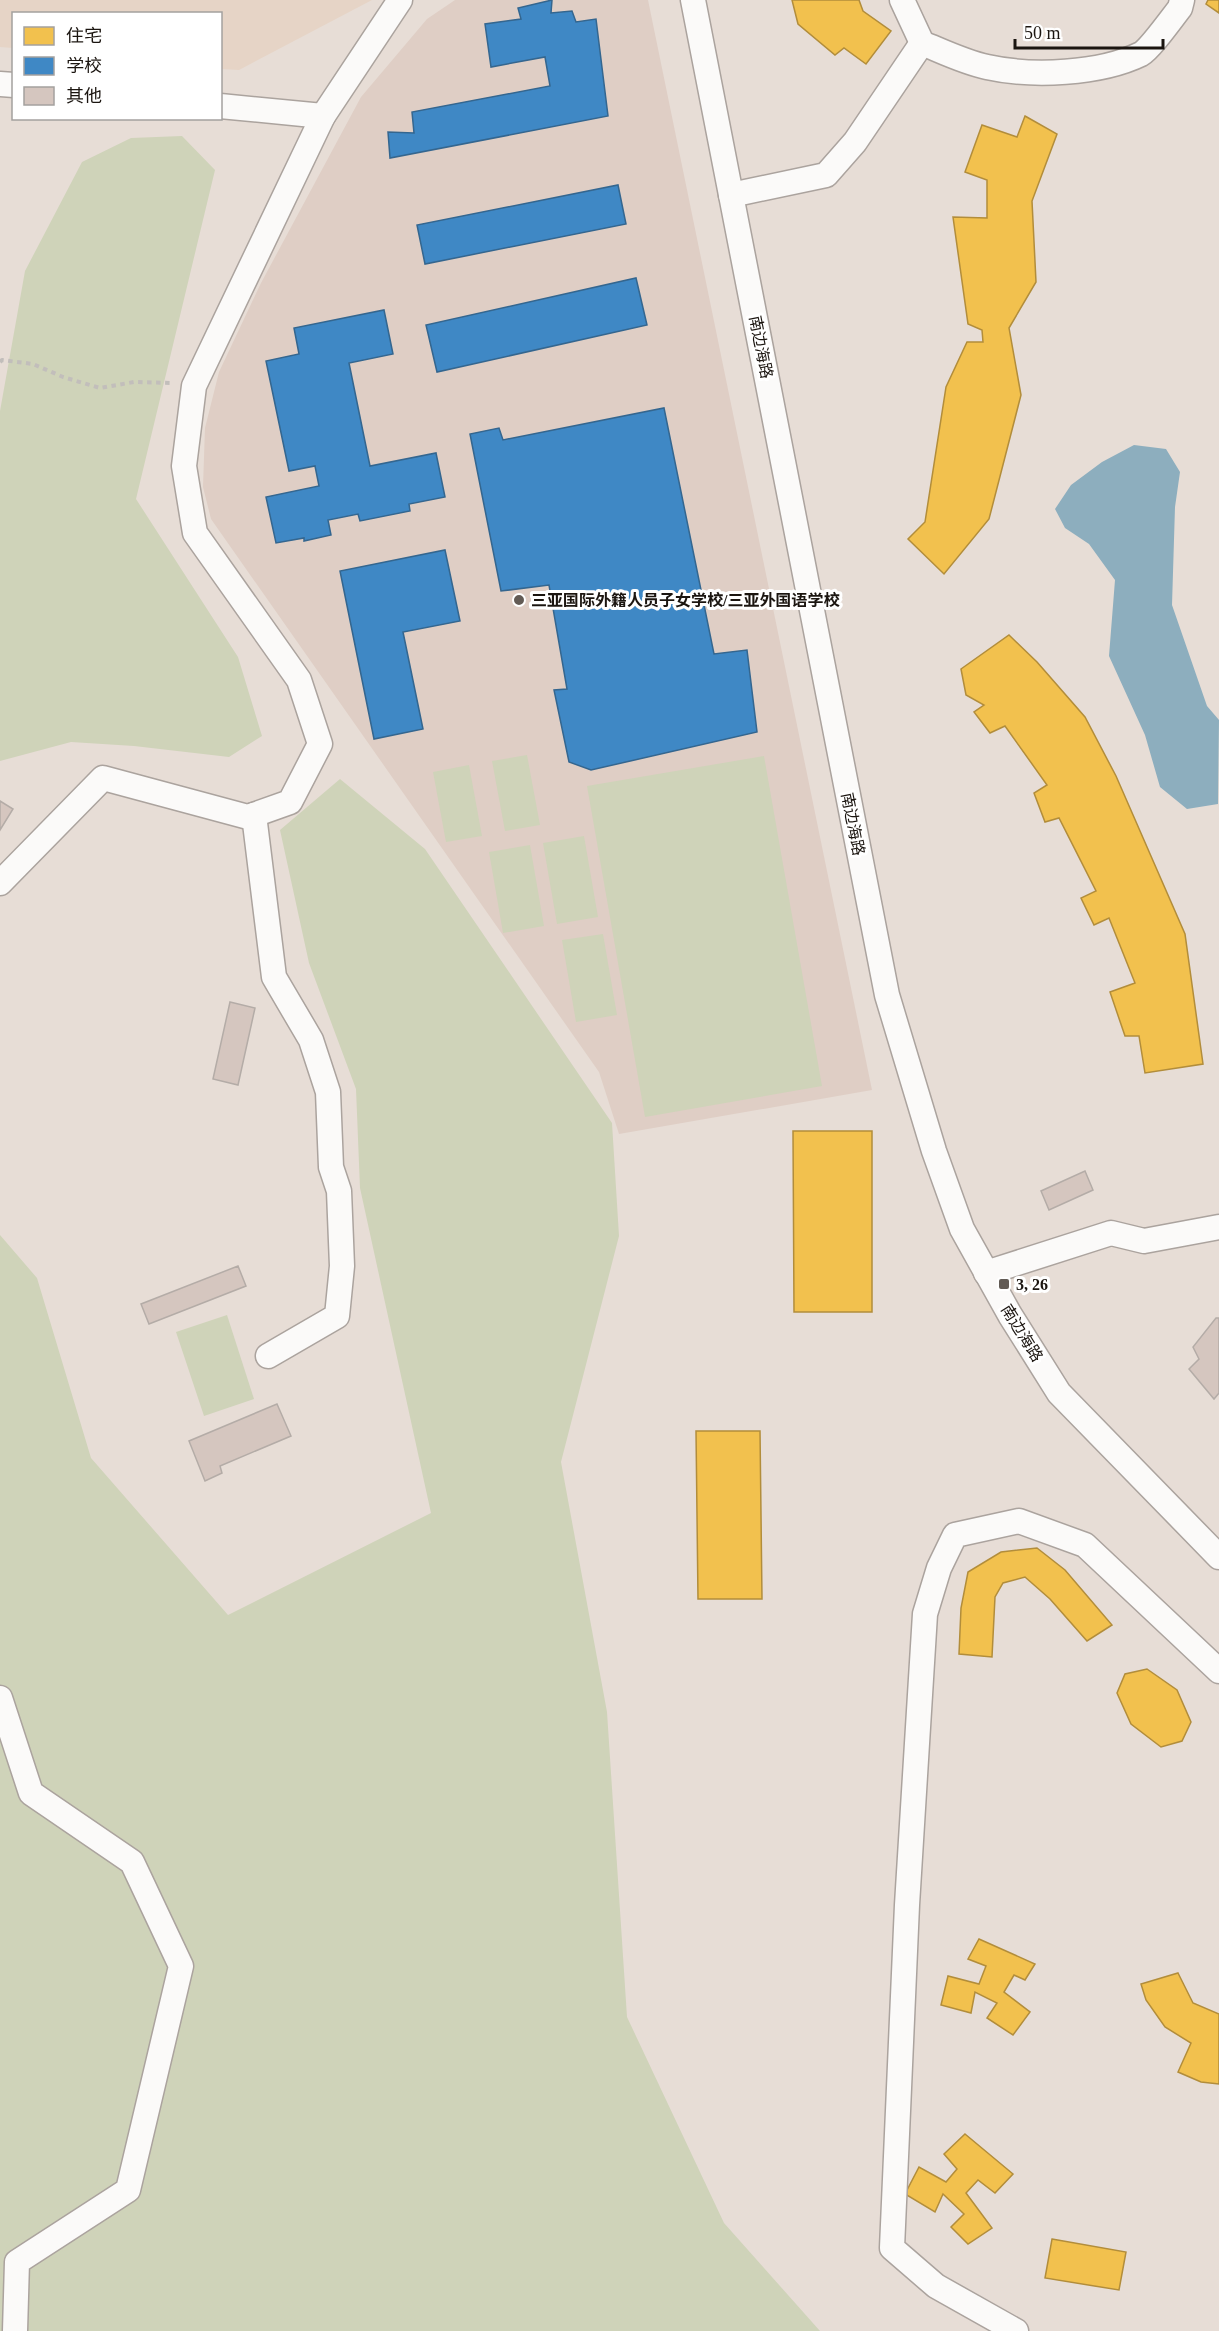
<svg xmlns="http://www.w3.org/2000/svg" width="1219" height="2331" font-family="'Times New Roman','Noto Sans SC',serif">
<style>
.built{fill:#e6d4c6}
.education{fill:#dfcec5}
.green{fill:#cfd3b9}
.water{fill:#8daebe}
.homes{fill:#f2c14e;stroke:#b28d3b;stroke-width:1.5}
.schools{fill:#3f88c5;stroke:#34668f;stroke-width:1.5}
.building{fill:#d5c6bf;stroke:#b4aca7;stroke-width:1.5}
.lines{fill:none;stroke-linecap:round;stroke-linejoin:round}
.minor-casing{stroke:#aba39e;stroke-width:27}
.path{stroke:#c2bebb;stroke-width:4;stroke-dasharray:4.5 4.5;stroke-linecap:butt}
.minor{stroke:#fbfaf9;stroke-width:24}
.poi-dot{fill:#625b55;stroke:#fff;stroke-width:2}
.labels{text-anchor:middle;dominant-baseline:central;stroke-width:6;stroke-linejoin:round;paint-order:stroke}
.street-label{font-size:16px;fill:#1b1510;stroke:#fff}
.poi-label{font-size:16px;font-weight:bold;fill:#1b1510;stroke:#fff;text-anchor:start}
</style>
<rect width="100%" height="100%" fill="#e7ddd6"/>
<path class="built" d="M0,0H372L239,70L221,69L220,14H14L13,48L0,47Z"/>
<path class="education" d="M455,0H648L872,1090L619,1134L599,1072L211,519L203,487L205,428L219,372L261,283L361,97L427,19Z"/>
<g class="green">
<path d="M182,136L215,170L136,499L238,657L262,736L229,757L134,746L71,742L0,761V411L25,271L82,162L131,138Z"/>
<path d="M527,755L540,825L505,831L492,761Z"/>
<path d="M764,756L822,1086L645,1117L587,786Z"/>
<path d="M469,765L482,836L446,842L433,772Z"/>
<path d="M340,779L425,849L612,1123L619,1236L561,1462L607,1712L627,2017L724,2223L820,2331H0V1235L37,1278L91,1458L228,1615L431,1513L360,1188L356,1089L309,963L280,830Z"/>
<path d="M584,836L598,917L557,924L543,843Z"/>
<path d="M530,845L544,926L503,933L489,852Z"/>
<path d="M603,934L617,1015L576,1022L562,940Z"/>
<path d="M227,1315L254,1399L204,1416L176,1332Z"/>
</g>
<path class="water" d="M1134,445L1166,449L1180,472L1175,507L1172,605L1207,706L1219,720L1218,804L1187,809L1160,787L1145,735L1109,656L1115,580L1089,544L1065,528L1055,509L1071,485L1102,462Z"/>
<g class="homes">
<path d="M792,0H859L863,11L891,31L866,64L844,48L835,55L798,24Z"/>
<path d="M1208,0H1219V13L1206,4Z"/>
<path d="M1025,116L1057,134L1032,201L1036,282L1009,328L1021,395L989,519L944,574L908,539L925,522L946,387L967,342H983L982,330L968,324L953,217L987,218V180L965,172L982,125L1017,137Z"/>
<path d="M1009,635L1037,662L1085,717L1116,776L1185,934L1203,1064L1145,1073L1139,1036H1125L1110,992L1135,983L1109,918L1094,925L1081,898L1096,891L1059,818L1045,822L1034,793L1047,785L1005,726L990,733L974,712L984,705L966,695L961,669Z"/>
<path d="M793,1131H872V1312H794Z"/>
<path d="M696,1431H760L762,1599H698Z"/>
<path d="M1037,1548L1065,1570L1112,1625L1087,1641L1050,1599L1025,1577L1003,1583L995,1597L992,1657L959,1654L961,1608L968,1572L1001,1552Z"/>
<path d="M1147,1669L1177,1690L1191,1722L1182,1741L1161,1747L1131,1724L1117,1693L1125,1674Z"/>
<path d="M979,1939L1035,1964L1025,1980L1014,1975L1004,1992L1030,2012L1013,2035L987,2018L997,2003L975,1992L971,2013L941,2005L948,1976L979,1984L986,1966L968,1959Z"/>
<path d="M1178,1973L1193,2003L1219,2014V2084L1201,2082L1178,2072L1191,2043L1165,2027L1146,2000L1141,1984Z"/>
<path d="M965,2134L1013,2174L995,2193L978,2180L966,2193L992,2228L968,2244L951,2227L964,2214L943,2194L935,2212L905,2194L919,2167L946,2182L957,2169L944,2154Z"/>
<path d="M1052,2239L1126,2252L1119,2290L1045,2278Z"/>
</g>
<g class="schools">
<path d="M552,0L551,13L572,11L576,22L596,19L608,116L390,158L388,132L414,133L412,112L550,86L545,57L491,67L485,24L521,19L518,8Z"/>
<path d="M618,185L626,224L425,264L417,225Z"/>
<path d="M636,278L647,325L437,372L426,325Z"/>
<path d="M384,310L393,354L349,363L370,466L436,453L445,497L409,504L410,511L360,521L358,514L328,520L331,535L304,541V538L276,543L266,497L319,486L315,466L289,471L266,361L299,354L294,328Z"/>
<path d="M664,408L714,654L747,650L757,732L591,770L569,762L554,690L567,689L549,585L501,591L470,434L499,428L503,440Z"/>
<path d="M445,550L460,621L403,632L423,729L374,739L340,571Z"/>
</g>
<g class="building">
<path d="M0,801L13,809L0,830Z"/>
<path d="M230,1002L255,1008L238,1085L213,1079Z"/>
<path d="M1085,1171L1093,1190L1049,1210L1041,1191Z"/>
<path d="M238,1266L246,1286L149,1324L141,1304Z"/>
<path d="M1216,1318H1219V1393L1214,1399L1189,1369L1199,1359L1193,1347Z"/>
<path d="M277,1404L291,1436L220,1466L222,1473L205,1481L189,1441Z"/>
</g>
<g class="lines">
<defs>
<g id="minor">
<path d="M693,0L887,995L934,1151L962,1229L1010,1315L1059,1393L1219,1557"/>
<path d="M902,0L922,43C944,52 964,62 987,67C1032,77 1100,74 1141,54C1150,49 1172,18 1180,8L1182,0"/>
<path d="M0,84L14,85"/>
<path d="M220,106L323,116"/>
<path d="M731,195L826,175L855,142L922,43"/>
<path d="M254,815L274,977L311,1040L328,1092L331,1167L339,1191L342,1266L337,1316L268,1356"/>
<path d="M0,883L103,778L248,817L290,802L320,744L299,680L195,533L184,466L194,386L323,116L400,0"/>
<path d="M986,1273L1111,1233L1144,1241L1219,1227"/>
<path d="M0,1698L31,1793L132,1862L181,1966L128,2190L17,2262L15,2331"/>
<path d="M1016,2331L936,2286L892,2248L907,1905L925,1614L939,1568L955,1535L1019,1521L1085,1545L1219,1671"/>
</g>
</defs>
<use href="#minor" class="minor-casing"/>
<path class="path" d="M0,362L2,360L33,364L63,377L100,388L134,382L174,383"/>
<use href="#minor" class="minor"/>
</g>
<g class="poi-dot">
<circle cx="519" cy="600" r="6"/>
<rect x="998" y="1278" width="12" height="12" rx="3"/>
</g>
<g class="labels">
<g class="street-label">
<text transform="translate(761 347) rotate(79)">南边海路</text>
<text transform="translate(853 824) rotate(79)">南边海路</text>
<text transform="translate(1022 1333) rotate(58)">南边海路</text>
</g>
<g class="poi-label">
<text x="531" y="600">三亚国际外籍人员子女学校/三亚外国语学校</text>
<text x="1016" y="1284">3, 26</text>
</g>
</g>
<rect x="12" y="12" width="210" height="108" fill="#ffffff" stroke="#a4a19f" stroke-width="1.5"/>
<rect x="24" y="27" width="30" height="18" fill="#f2c14e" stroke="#a4a19f" stroke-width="1.5"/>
<text x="66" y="42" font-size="18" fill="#1b1510">住宅</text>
<rect x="24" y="57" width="30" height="18" fill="#3f88c5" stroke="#a4a19f" stroke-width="1.5"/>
<text x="66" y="72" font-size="18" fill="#1b1510">学校</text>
<rect x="24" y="87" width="30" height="18" fill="#d5c6bf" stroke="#a4a19f" stroke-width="1.5"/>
<text x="66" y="102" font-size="18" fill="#1b1510">其他</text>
<path d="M1015 39v9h148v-9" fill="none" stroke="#1b1510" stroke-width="3"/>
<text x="1024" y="39" font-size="18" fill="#1b1510" stroke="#ffffff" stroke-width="4.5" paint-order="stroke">50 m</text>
</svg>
